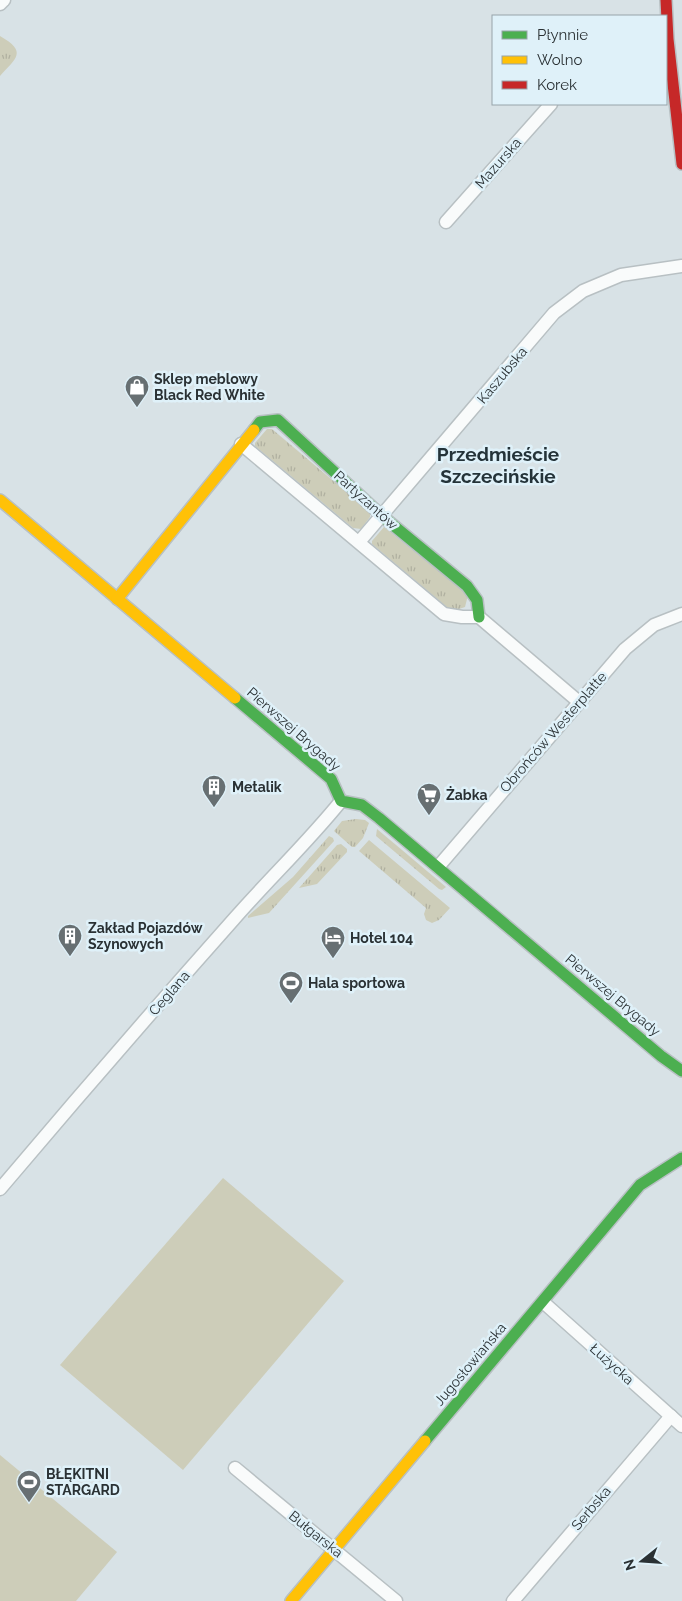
<svg xmlns="http://www.w3.org/2000/svg" width="682" height="1601" font-family="Raleway,sans-serif">
<style>
.grass{fill:url(#grass-tufts)}
.garden{fill:#cdcdb9}
.lines{fill:none;stroke-linecap:round;stroke-linejoin:round}
.street-casing{stroke:#b8c0c3;stroke-width:15}
.fast-casing{stroke:#b8c0c3;stroke-width:14}
.slow-casing{stroke:#b8c0c3;stroke-width:14}
.jam-casing{stroke:#b8c0c3;stroke-width:14}
.street{stroke:#f9fbfb;stroke-width:12}
.fast{stroke:#4caf50;stroke-width:11}
.slow{stroke:#ffc107;stroke-width:11}
.jam{stroke:#c62828;stroke-width:11}
.labels{text-anchor:middle;dominant-baseline:central;stroke-width:5;stroke-linejoin:round;paint-order:stroke}
.street-label{font-size:14px;fill:#2a3134;stroke:#dff1f9}
.poi-label{font-size:14px;font-weight:bold;fill:#2a3134;stroke:#dff1f9;text-anchor:start}
.district-label{font-size:19px;font-weight:bold;fill:#243339;stroke:#dff1f9}
</style>
<defs>
<pattern id="grass-tufts" width="24" height="20" patternUnits="userSpaceOnUse" patternTransform="scale(1.25)"><rect width="24" height="20" fill="#cdcdb9"/><path d="M3 7l-1-3M5 7V3M7 7l1-3M15 17l-1-3M17 17v-4M19 17l1-3" fill="none" stroke="#b0b0a0"/></pattern>
</defs>
<rect width="100%" height="100%" fill="#d8e2e6"/>
<g class="grass">
<path d="M0,36C28,52 16,58 0,76Z"/>
<path d="M267,429H272L370,512V517L361,529L353,528L255,446V443Z"/>
<path d="M384,527L468,595L465,607L456,610L448,608L372,544V541Z"/>
<path d="M356,819L365,820L369,823L363,838L355,847H352L334,831L342,821Z"/>
<path d="M377,829L446,887L442,890L439,889L376,836Z"/>
<path d="M329,836L333,838L334,841L269,913L248,918V916L293,877Z"/>
<path d="M369,840L450,908L439,920L432,923L426,920L424,914L426,908L359,851Z"/>
<path d="M341,844L347,849V852L317,884L299,888L337,845Z"/>
</g>
<g class="garden">
<path d="M223,1178L344,1281L183,1470L60,1365Z"/>
<path d="M0,1455L117,1552L76,1601H0Z"/>
</g>
<g class="lines">
<defs>
<g id="street">
<path d="M0,4L4,0"/>
<path d="M446,222L551,104"/>
<path d="M241,444L444,614L462,617H479L579,702"/>
<path d="M359,542L554,313L583,291L621,275L682,266"/>
<path d="M438,867L625,649L654,625L682,614"/>
<path d="M0,1189C77,1098 155,1008 234,919C269,879 308,842 341,801"/>
<path d="M543,1302L682,1426"/>
<path d="M235,1468L396,1601"/>
<path d="M513,1601L671,1416"/>
</g>
<g id="fast">
<path d="M254,430L260,422L278,420L382,516L467,586L477,600L479,617"/>
<path d="M235,698L331,779L341,801L362,805L379,818L661,1056L682,1071"/>
<path d="M425,1441L640,1185L682,1158"/>
</g>
<g id="slow">
<path d="M0,500L235,698"/>
<path d="M117,599L254,430"/>
<path d="M291,1601L425,1441"/>
</g>
<path id="jam" d="M666,0L668,39L682,164"/>
</defs>
<use href="#street" class="street-casing"/>
<use href="#fast" class="fast-casing"/>
<use href="#slow" class="slow-casing"/>
<use href="#jam" class="jam-casing"/>
<use href="#street" class="street"/>
<use href="#fast" class="fast"/>
<use href="#slow" class="slow"/>
<use href="#jam" class="jam"/>
</g>
<defs>
<symbol id="shop-pin" viewBox="-11 -11 22 30"><path d="M0 17L-7.5 6A9.5 9.5 0 1 1 7.5 6Z" fill="#676f72" stroke="#dff1f9"/><path d="M-5-2.5h2.3a2.7 3.5 0 0 1 5.4 0H5L5.5 6h-11ZM-1.5-2.5h3a1.5 2.3 0 0 0-3 0Z" fill="#fff"/></symbol>
<symbol id="building-pin" viewBox="-11 -11 22 30"><path d="M0 17L-7.5 6A9.5 9.5 0 1 1 7.5 6Z" fill="#676f72" stroke="#dff1f9"/><path d="M-4-6H4V6H1V3H-1V6H-4ZM-2.5-4.3h1.7v1.8h-1.7ZM.8-4.3h1.7v1.8H.8ZM-2.5-1h1.7V.8h-1.7ZM.8-1h1.7V.8H.8Z" fill="#fff"/></symbol>
<symbol id="supermarket-pin" viewBox="-11 -11 22 30"><path d="M0 17L-7.5 6A9.5 9.5 0 1 1 7.5 6Z" fill="#676f72" stroke="#dff1f9"/><path d="M-6-5.5h2.5l.6 2H6L4.5 2H-2.5L-4.4-4H-6ZM-1.5 3.2a1.3 1.3 0 1 0 .1 0ZM3 3.2a1.3 1.3 0 1 0 .1 0Z" fill="#fff"/></symbol>
<symbol id="hotel-pin" viewBox="-11 -11 22 30"><path d="M0 17L-7.5 6A9.5 9.5 0 1 1 7.5 6Z" fill="#676f72" stroke="#dff1f9"/><path d="M-6-4.5h1.5V1H6V5H4.5V3h-9V5H-6ZM-4 0a1.8 1.8 0 1 1 3.6 0ZM.5 0V-2.5h3Q6-2.5 6 0Z" fill="#fff"/></symbol>
<symbol id="stadium-pin" viewBox="-11 -11 22 30"><path d="M0 17L-7.5 6A9.5 9.5 0 1 1 7.5 6Z" fill="#676f72" stroke="#dff1f9"/><path d="M0-5a6.5 5 0 1 0 0 10a6.5 5 0 1 0 0-10ZM-3.5-1.8h7v3.6h-7Z" fill="#fff"/></symbol>
</defs>
<g fill-rule="evenodd">
<use href="#shop-pin" x="123" y="373" width="28" height="38"/>
<use href="#building-pin" x="200" y="773" width="28" height="38"/>
<use href="#supermarket-pin" x="415" y="781" width="28" height="38"/>
<use href="#building-pin" x="56" y="922" width="28" height="38"/>
<use href="#hotel-pin" x="319" y="924" width="28" height="38"/>
<use href="#stadium-pin" x="277" y="969" width="28" height="38"/>
<use href="#stadium-pin" x="15" y="1468" width="28" height="38"/>
</g>
<g class="labels">
<g class="street-label">
<text transform="translate(498 163) rotate(-49)">Mazurska</text>
<text transform="translate(502 375) rotate(-50)">Kaszubska</text>
<text transform="translate(366 500) rotate(42)">Partyzantów</text>
<text transform="translate(294 729) rotate(41)">Pierwszej Brygady</text>
<text transform="translate(553 732) rotate(-49)">Obrońców Westerplatte</text>
<text transform="translate(169 993) rotate(-49)">Ceglana</text>
<text transform="translate(613 995) rotate(40)">Pierwszej Brygady</text>
<text transform="translate(470 1364) rotate(-50)">Jugosłowiańska</text>
<text transform="translate(612 1364) rotate(42)">Łużycka</text>
<text transform="translate(591 1508) rotate(-50)">Serbska</text>
<text transform="translate(316 1534) rotate(39)">Bułgarska</text>
</g>
<g class="poi-label">
<text x="154" y="379">Sklep meblowy<tspan x="154" dy="16">Black Red White</tspan></text>
<text x="232" y="787">Metalik</text>
<text x="446" y="795">Żabka</text>
<text x="88" y="928">Zakład Pojazdów<tspan x="88" dy="16">Szynowych</tspan></text>
<text x="350" y="938">Hotel 104</text>
<text x="308" y="983">Hala sportowa</text>
<text x="46" y="1474">BŁĘKITNI<tspan x="46" dy="16">STARGARD</tspan></text>
</g>
<g class="district-label">
<text x="498" y="454">Przedmieście<tspan x="498" dy="22">Szczecińskie</tspan></text>
</g>
</g>
<rect x="492" y="15" width="175" height="90" fill="#dff1f9" stroke="#97a4aa"/>
<rect x="502" y="31" width="25" height="8" fill="#4caf50" stroke="#97a4aa"/>
<text x="537" y="40" font-size="15" fill="#2a3134">Płynnie</text>
<rect x="502" y="56" width="25" height="8" fill="#ffc107" stroke="#97a4aa"/>
<text x="537" y="65" font-size="15" fill="#2a3134">Wolno</text>
<rect x="502" y="81" width="25" height="8" fill="#c62828" stroke="#97a4aa"/>
<text x="537" y="90" font-size="15" fill="#2a3134">Korek</text>
<g transform="translate(642 1561) rotate(253)" stroke="#dff1f9" stroke-width="4" paint-order="stroke">
<path d="M0-4L9 19L0 12L-9 19Z" fill="#2a3134"/>
<text y="-8" font-size="14" font-weight="bold" text-anchor="middle" fill="#2a3134">N</text>
</g>
</svg>
